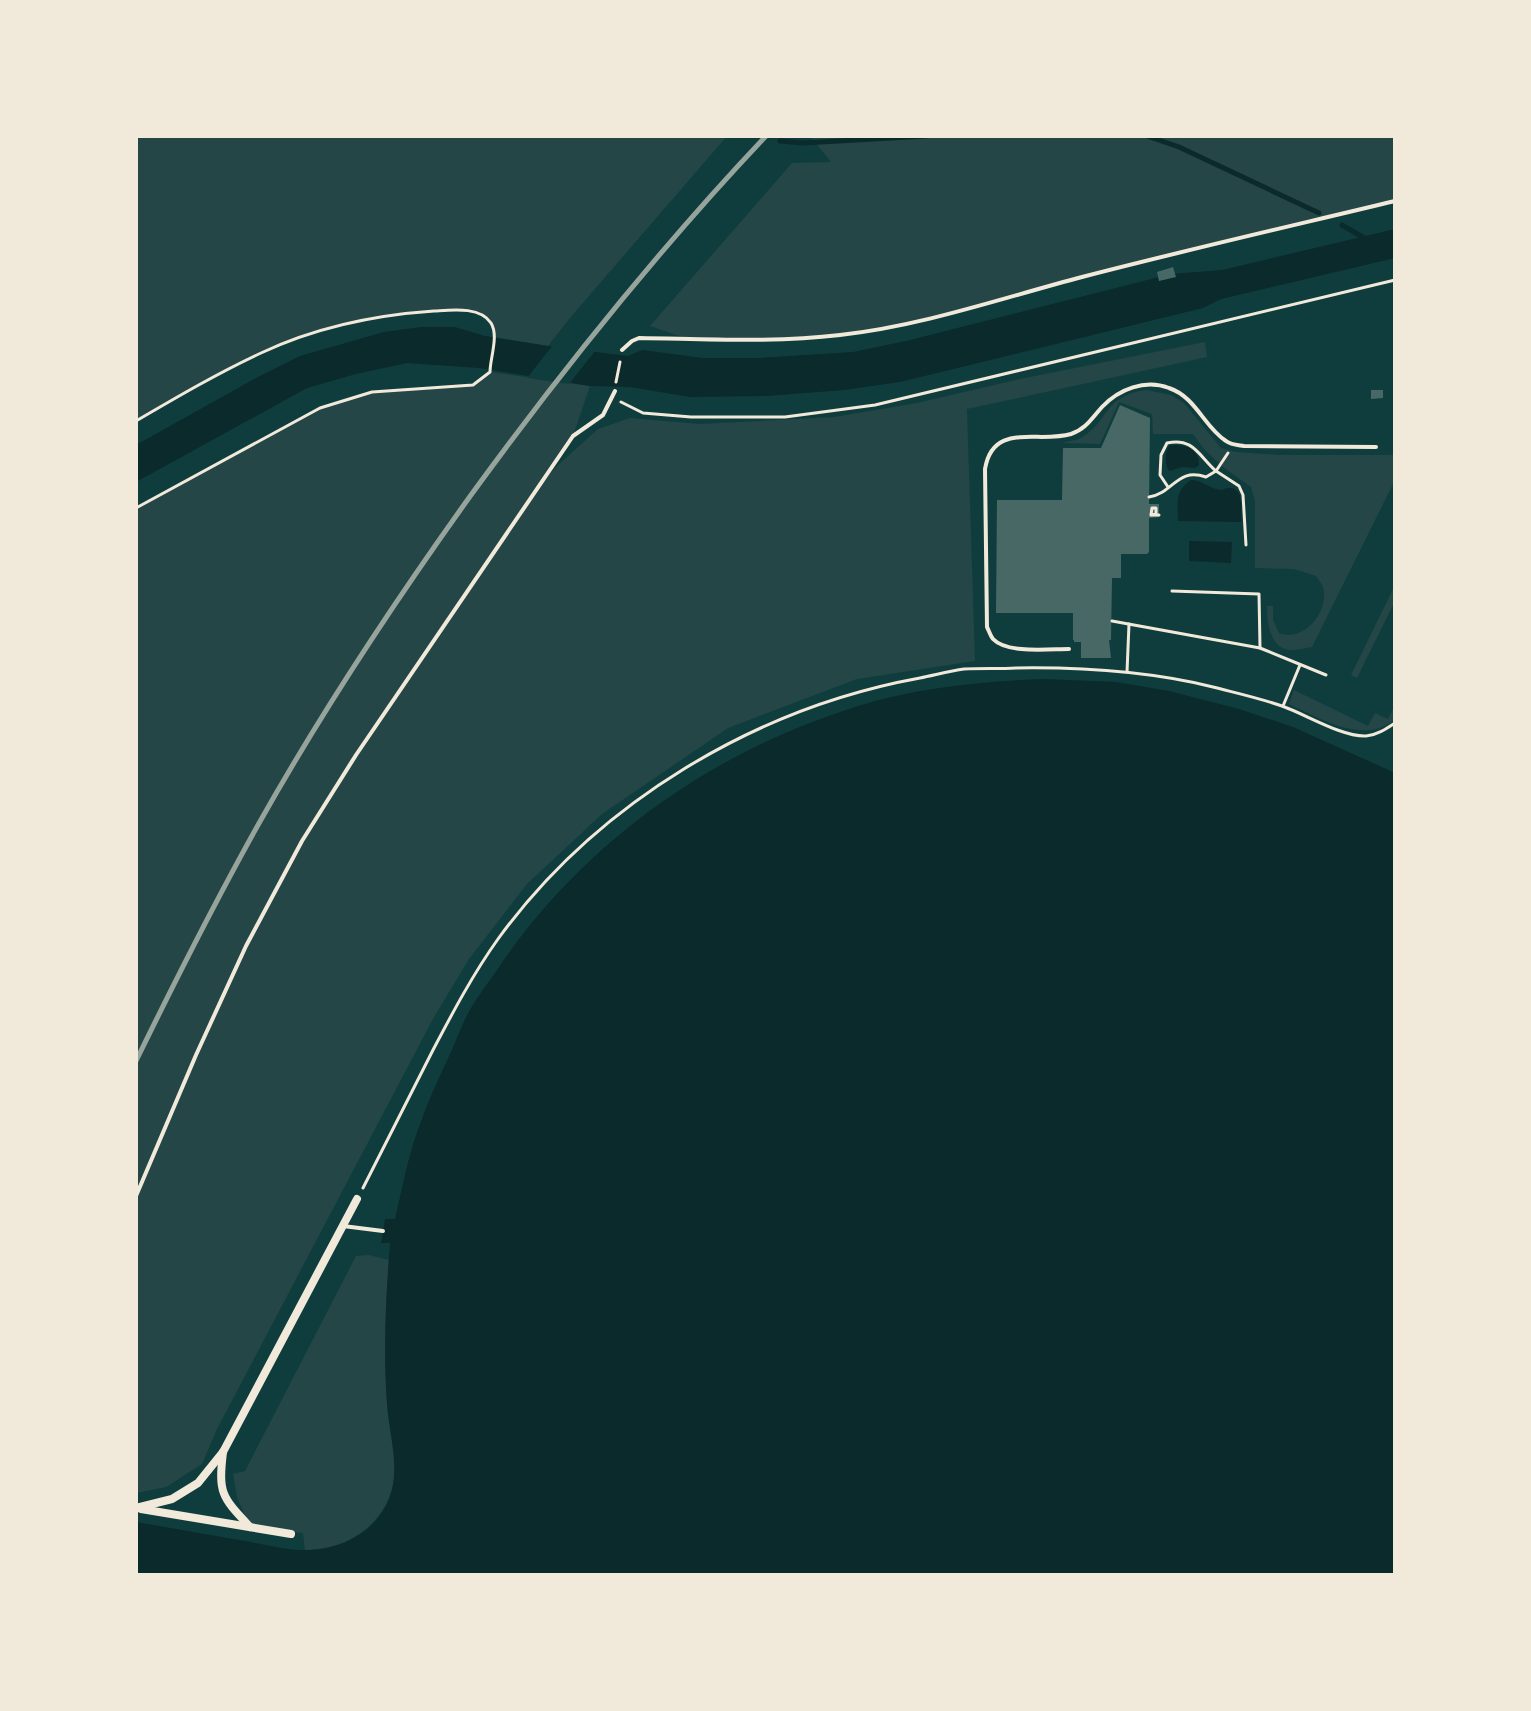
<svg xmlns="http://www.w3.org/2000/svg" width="1531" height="1711" font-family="'Roboto Serif',serif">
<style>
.green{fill:#244646}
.water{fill:#0a2a2b}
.pier{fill:#0f3d3e}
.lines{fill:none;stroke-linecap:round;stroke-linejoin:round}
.stream{stroke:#0a2a2b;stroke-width:5}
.building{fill:#486865}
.path{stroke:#f1e9da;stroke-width:3}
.service{stroke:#f1e9da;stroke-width:4}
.minor{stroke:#f1e9da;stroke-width:8}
.rail{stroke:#97a49c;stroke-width:5}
</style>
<rect width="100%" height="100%" fill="#0f3d3e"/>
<g class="green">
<path d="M136,136H727L569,319L548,346L494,337L490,322L479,314L461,310L401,313L353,322L307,336L263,352L136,421Z"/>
<path d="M810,136H1395V201L1087,276L938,315L874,330L772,340L688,339L650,326L792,163L831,162Z"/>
<path d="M1205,342L1207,357L967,409L975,661L857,679L728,728L602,814L527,884L469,959L434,1017L216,1431L202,1464L166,1487L136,1493V508L320,408L372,392L473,385L490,372L590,386L573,436L538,488L558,465L598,429L630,418L700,424L834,417L917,403L1020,379Z"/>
<path d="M1146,390L1171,395L1184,403L1221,448L1236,452L1280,455H1395V480L1312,647C1305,648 1298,650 1291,650C1270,650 1267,622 1267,606H1273V620L1279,633C1304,643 1330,611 1323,587C1321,583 1318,579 1316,576L1294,569L1255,568V501L1251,487L1223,467L1204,449L1193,434H1153L1152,414L1119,402L1100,444L1062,443C1068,441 1075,441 1081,438C1110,421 1103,396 1146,390Z"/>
<path d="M1395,585V601L1357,678L1351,675Z"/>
<path d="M1294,690L1368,726L1375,713L1388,719L1395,705V719C1364,746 1320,718 1289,704Z"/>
<path d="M369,1255L389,1260C385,1307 384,1354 387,1402C388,1424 395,1447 395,1469C395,1505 368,1536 335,1546C326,1549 314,1549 305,1550L303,1533L250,1527L237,1497L233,1474L245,1471L356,1256Z"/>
</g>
<g class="water">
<path d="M1395,229V258L1221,299L1203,308L900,382L844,390L766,396L690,397L630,387L590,386L479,368L407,363L356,374L307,388L136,482V445L256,378L300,356L384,332L421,327H455L485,336L548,346L628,356L642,350L703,358H760L853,352L906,341L1171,274L1222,270Z"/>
<path d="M1170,445C1184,445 1199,447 1199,465L1195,468L1182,467L1170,471C1164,467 1165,450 1170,445Z"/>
<path d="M1191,480C1201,480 1206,486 1216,489C1228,492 1217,489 1229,488C1245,487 1241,511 1241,522L1178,521C1178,503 1174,491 1191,480Z"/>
<path d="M1189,541L1232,542L1231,563L1189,561Z"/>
<path d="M1045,679L1116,682L1169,691L1239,709L1293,727L1395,773V1575H136V1522C172,1528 208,1535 245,1541C266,1545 290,1551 311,1550C344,1548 376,1531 389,1499C401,1468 389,1435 387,1403C383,1349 386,1297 390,1243H381L385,1219H395C403,1185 409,1151 422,1119C430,1096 441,1074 451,1052C457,1038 463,1022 471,1008C478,996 487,984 495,973C569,861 678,776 802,726C828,716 855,706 883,699C936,686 990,681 1045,679Z"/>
</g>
<path class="pier" d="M553,345L569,347L595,351L569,384L527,378Z"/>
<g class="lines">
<g class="stream">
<path d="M1147,136L1179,147L1319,213"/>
<path d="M780,141L803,143L926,136"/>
<path d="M1342,225L1366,239"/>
</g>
</g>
<g class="building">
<path d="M1173,267L1176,277L1159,281L1157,272Z"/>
<path d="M1371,390H1383V398L1371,399Z"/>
<path d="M1120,405L1150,418L1149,504H1159V517L1149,518V552L1147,554H1121V578H1112L1111,640H1109L1111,658H1081V642H1074V640H1073V613H996L997,500H1062L1063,448H1101Z"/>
</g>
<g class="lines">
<g class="path">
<path d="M616,382L620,362"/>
<path d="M621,402L643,413L691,417H785L875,405L1395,280"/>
<path d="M136,421C177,397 218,373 261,353C314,328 375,315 434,311C451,310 480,306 491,323C499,336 490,358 490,372L473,385L372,392L320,408L136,508"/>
<path d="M1168,487L1160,475L1161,455L1167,443C1193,437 1199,456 1216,471L1228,453"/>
<path d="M1149,497C1174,493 1177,467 1206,477L1216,471L1239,486L1243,495L1246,545"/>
<path d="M1151,514L1156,515V508H1152L1151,515H1156V508H1152L1151,515H1159"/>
<path d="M1172,591L1259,594L1260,648"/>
<path d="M1112,621L1260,648L1326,675"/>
<path d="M1127,672L1129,624"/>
<path d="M1283,706L1300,665"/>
<path d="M363,1188C386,1142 410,1096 433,1050C453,1012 473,974 498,939C597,803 755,708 920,678C935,675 950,671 964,669C981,668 999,669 1016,668C1083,667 1148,671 1213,687C1236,693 1259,698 1282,706C1305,714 1342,737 1366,736C1377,735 1386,729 1395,723"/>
</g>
<g class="service">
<path d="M622,350L632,341L639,338C706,339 773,343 840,335C922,326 1002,298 1082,277C1186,250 1291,226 1395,201"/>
<path d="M1069,649C1050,649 1007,654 993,639C990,635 989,631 987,627L985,469C993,421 1038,444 1071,434C1086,429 1092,418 1102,407C1119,389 1145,379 1169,388C1196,397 1204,427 1226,441C1231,445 1238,445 1244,446L1376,447"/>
<path d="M136,1196L196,1055L246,946L302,841L356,755L573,436L603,415L615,391"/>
<path d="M343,1226L383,1231"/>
</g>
<g class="minor">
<path d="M223,1452C218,1494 222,1497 250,1527"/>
<path d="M136,1508L172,1499L198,1483L223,1452L357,1199"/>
<path d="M141,1509L291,1534"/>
</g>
<path class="rail" d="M136,1061C175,981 215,902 258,825C322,711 395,601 471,495C562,370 659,249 766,136"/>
</g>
<rect width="1531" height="1711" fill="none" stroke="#f1e9da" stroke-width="276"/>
</svg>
